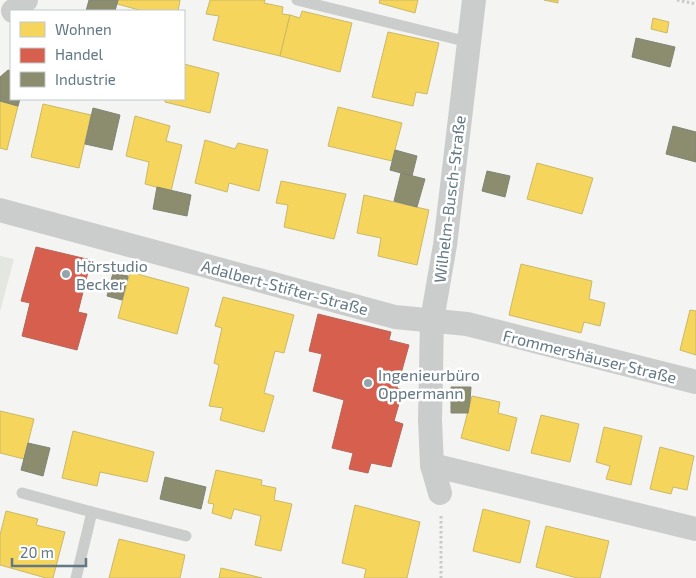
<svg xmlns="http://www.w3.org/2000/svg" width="696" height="578" font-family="'Exo 2',sans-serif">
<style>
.green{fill:#e4e7e0}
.homes{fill:#f6d55c;stroke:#cab968}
.shops{fill:#d6604d;stroke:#b3675e}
.industry{fill:#8c8c6e;stroke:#7f8675}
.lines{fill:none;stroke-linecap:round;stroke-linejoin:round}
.path{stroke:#cacacb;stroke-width:3;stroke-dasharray:2.5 2.5;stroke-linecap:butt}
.service{stroke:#cbcdcd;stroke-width:11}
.minor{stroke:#cbcdcd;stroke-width:24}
.poi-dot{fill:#95a3aa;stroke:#fff;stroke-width:2}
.labels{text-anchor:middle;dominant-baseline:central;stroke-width:5;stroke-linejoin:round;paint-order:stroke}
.street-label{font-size:16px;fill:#627884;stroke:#fff}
.poi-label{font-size:16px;fill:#627884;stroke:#fff;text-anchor:start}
</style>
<rect width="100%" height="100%" fill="#f4f4f2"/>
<path class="green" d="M0,256L14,259L0,312Z"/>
<g class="homes">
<path d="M118,0H180L178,11H143L117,4Z"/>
<path d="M210,0H265L264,3L283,7L282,14L290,15L280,56L213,40L219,16L206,14Z"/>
<path d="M380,0H418L415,13L379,3Z"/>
<path d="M544,0H558V3Z"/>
<path d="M302,11L352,23L340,72L280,56L290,15L300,18Z"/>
<path d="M653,18L669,22L667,33L651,29Z"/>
<path d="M388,32L439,43L427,94L416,92L413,106L372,97Z"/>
<path d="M184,64L219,73L210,113L165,102V99H184Z"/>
<path d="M0,101L18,106L7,150L0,148Z"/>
<path d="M43,104L91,115L79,168L31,157Z"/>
<path d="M338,107L402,123L392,161L328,146Z"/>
<path d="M135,116L170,126L166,141L182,145L171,191L145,184L149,162L126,156Z"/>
<path d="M205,140L235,149L238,143L268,150L259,191L229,183L227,192L195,183Z"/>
<path d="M537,163L593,178L582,214L527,199Z"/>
<path d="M281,181L346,194L334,239L284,227L288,205L276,203Z"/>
<path d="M364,195L429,210L417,265L378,256L381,238L357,233Z"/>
<path d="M521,264L592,281L589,299L605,303L600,326L584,322L581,333L509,315Z"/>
<path d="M130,272L189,288L177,334L118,318Z"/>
<path d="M223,297L294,315L284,353L275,351L264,393L274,396L264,432L220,420L223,408L209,406L219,365L214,363L222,328L215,326Z"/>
<path d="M690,310L696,311V355L680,350Z"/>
<path d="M472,396L500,402L498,413L517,418L509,451L461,438Z"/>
<path d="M0,411L34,419L24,459L0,453Z"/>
<path d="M541,415L579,424L570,462L531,453Z"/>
<path d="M604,427L642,436L631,485L606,479L610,466L596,462Z"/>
<path d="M73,431L154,452L147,482L100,472L97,486L62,478Z"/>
<path d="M660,447L694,456L687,490L673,487L671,494L650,489Z"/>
<path d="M216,470L262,480L261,485L276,488L274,500L292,504L281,551L255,545L261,516L234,509L231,519L212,513L214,504L208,503Z"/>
<path d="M355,505L420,522L407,578H364L366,569L342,563Z"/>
<path d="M483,509L530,521L520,563L473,551Z"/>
<path d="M6,511L38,519L36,525L65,532L53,578H46L0,565V535Z"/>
<path d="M546,526L609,541L600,578H577L536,567Z"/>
<path d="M119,539L185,555L180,578H109Z"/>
<path d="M221,568L262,578H219Z"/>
</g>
<g class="shops">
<path d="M36,247L91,260L78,312L87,314L77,350L22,336L30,303L21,301Z"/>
<path d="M318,314L391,332L389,340L409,345L397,388L403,390L394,421L403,424L391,467L371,463L368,473L349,469L353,453L332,448L344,400L313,391L322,354L309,351Z"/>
</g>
<g class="industry">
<path d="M89,0H118L115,11H86Z"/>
<path d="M636,38L675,47L670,67L632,57Z"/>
<path d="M8,70L11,71V99H20L18,106L0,101V77Z"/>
<path d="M93,108L120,115L112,150L85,144Z"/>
<path d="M673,126L696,132V162L666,154Z"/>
<path d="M395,150L417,156L412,176L390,170Z"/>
<path d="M487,171L510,176L505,197L482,191Z"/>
<path d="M401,173L425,179L417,207L394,201Z"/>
<path d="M157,187L191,195L187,216L153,209Z"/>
<path d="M113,273L128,276L122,300L107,296Z"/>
<path d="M451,387H471L470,401L468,413H451Z"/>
<path d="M28,443L50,448L43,476L21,470Z"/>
<path d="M165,477L206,487L201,509L160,499Z"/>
</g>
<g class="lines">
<g class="path">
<path d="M677,0L696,4"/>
<path d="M441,516V578"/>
</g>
<g class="service">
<path d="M297,0L468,42"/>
<path d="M22,493L92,512"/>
<path d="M76,578L92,512L186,536"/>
</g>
<g class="minor">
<path d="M13,11L26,0"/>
<path d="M0,210L395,317L467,324L696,382"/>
<path d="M432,465L696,529"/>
<path d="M440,493L432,465L430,420L432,320L445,245L474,0"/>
</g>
</g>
<g class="poi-dot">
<circle cx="66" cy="274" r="5"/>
<circle cx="368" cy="383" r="5"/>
</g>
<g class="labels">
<g class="street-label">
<text transform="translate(449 199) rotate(-83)">Wilhelm-Busch-Straße</text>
<text transform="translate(285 287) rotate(15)">Adalbert-Stifter-Straße</text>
<text transform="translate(590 356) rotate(14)">Frommershäuser Straße</text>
</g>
<g class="poi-label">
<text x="76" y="265">Hörstudio<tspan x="76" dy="18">Becker</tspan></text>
<text x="378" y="374">Ingenieurbüro<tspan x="378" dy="18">Oppermann</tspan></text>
</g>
</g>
<rect x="10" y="10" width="175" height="90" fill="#ffffff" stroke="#c0c9ce"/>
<rect x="20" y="22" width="25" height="15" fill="#f6d55c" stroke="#c0c9ce"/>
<text x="55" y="35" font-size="15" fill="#627884">Wohnen</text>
<rect x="20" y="48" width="25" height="15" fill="#d6604d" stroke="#c0c9ce"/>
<text x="55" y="60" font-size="15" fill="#627884">Handel</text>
<rect x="20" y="72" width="25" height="15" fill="#8c8c6e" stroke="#c0c9ce"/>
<text x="55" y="85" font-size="15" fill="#627884">Industrie</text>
<path d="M12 558v8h74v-8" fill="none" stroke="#627884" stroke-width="2.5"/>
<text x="20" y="558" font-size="15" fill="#627884" stroke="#ffffff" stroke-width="4" paint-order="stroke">20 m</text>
</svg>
